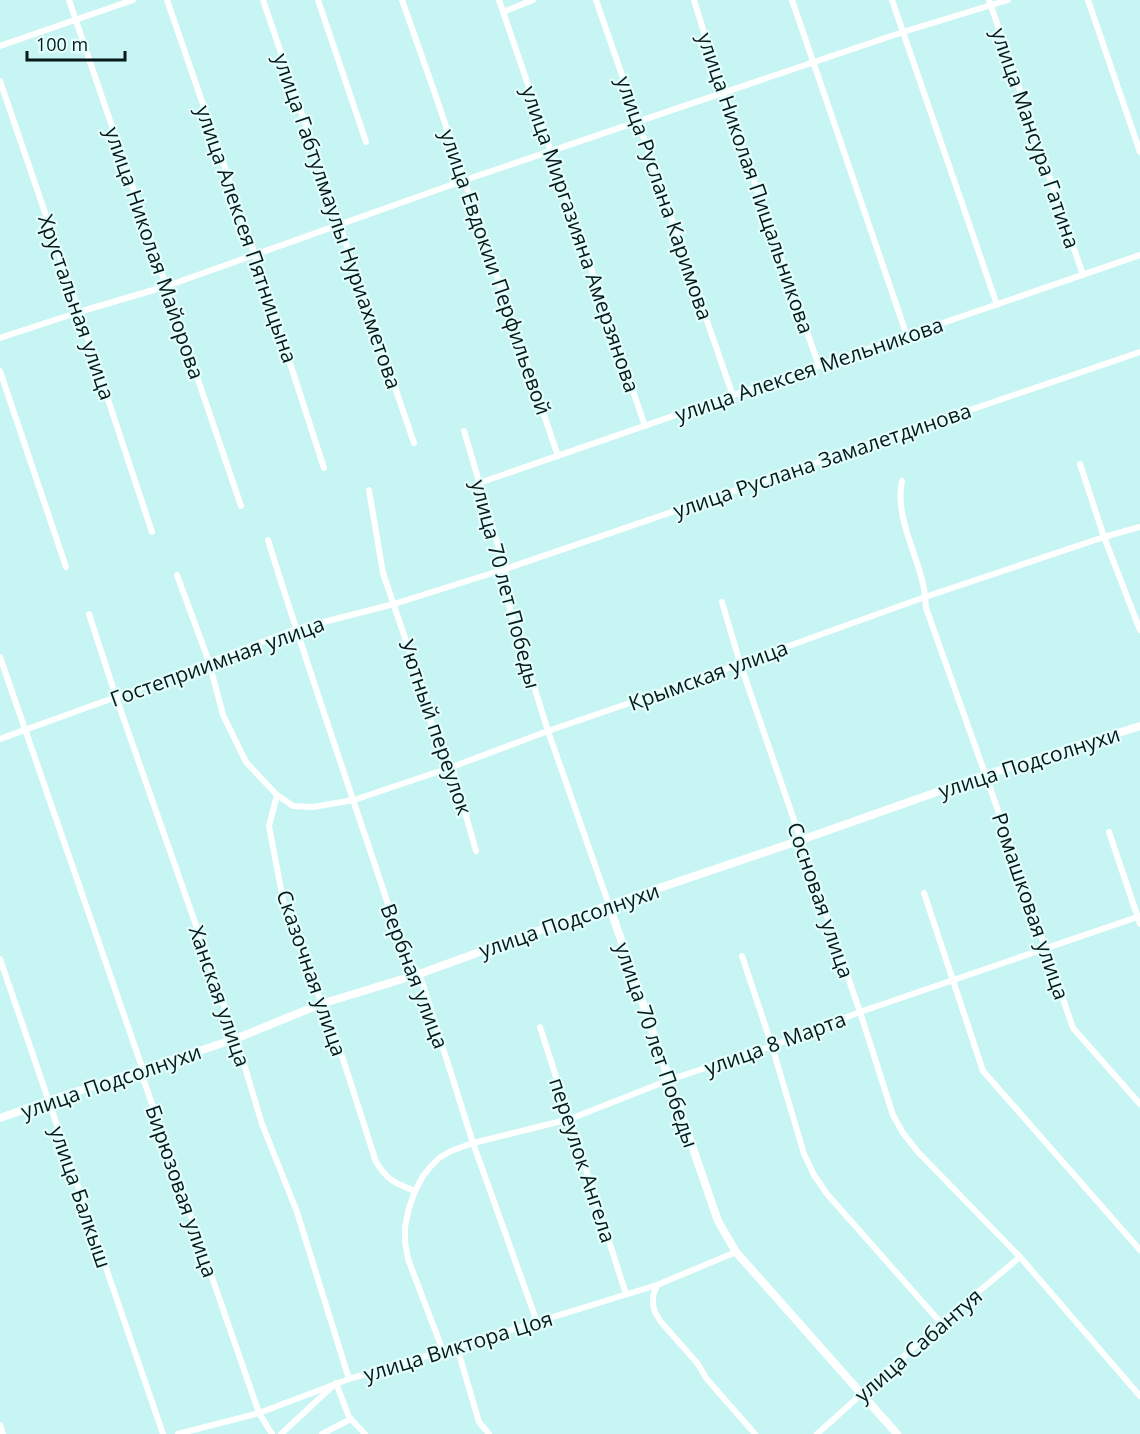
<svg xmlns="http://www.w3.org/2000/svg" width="1140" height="1434" font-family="'Open Sans',sans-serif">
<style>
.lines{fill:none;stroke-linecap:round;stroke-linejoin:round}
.minor{stroke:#fff;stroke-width:6}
.tertiary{stroke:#fff;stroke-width:8}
.labels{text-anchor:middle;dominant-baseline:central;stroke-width:4.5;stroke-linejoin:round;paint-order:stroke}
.street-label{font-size:21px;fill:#071918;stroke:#e3fefd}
</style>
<rect width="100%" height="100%" fill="#c7f5f3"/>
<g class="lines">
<g class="minor">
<path d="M69,0L241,506"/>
<path d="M167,0L255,255L324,468"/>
<path d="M263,0L414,443"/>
<path d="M318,0L366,142"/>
<path d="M402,0L433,88L558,456"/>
<path d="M499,0L645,426"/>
<path d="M596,0L733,396"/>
<path d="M694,0L723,93L819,366"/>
<path d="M792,0L907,336"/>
<path d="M892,0L997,305"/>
<path d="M989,0L1083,275"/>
<path d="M1088,0L1140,152"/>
<path d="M503,12L533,0"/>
<path d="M0,46L133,0"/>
<path d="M0,81L79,312L152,532"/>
<path d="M0,338L79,312L167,286L465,180L903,32L1008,0"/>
<path d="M0,371L66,567"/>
<path d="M464,431L505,569L510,610L548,731L609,905"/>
<path d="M1080,464L1104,537L1140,630"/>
<path d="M902,481C895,514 914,548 922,580C925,589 925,599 926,608L1000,816L1073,1028L1140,1104"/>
<path d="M479,483L1140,255"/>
<path d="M369,490L383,573L424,694L432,726L452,767L476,851"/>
<path d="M268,540C311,679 359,815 404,953L419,974L424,988L473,1143L537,1322"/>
<path d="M177,575L209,662L223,715L246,762L277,795L293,806L313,807L354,800L452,767L548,731L650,696L925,597L1104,537L1140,527"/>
<path d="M722,602L740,663L860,1012L893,1115L903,1133L918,1152L1020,1257L1140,1396"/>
<path d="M89,614L116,697L240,1051L262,1124L297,1212L349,1379"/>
<path d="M0,657L143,1070L144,1081L259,1413L272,1434"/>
<path d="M0,739L116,697L296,629L394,604L505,569L1140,352"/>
<path d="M277,795L269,826L284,905L342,1056L376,1162C388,1181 395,1183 415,1191"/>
<path d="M1109,832L1140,924"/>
<path d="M924,893L983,1071L1140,1250"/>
<path d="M742,956L772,1046L804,1154L814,1175L827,1194L941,1323"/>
<path d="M0,959L163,1434"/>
<path d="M540,1027L626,1294"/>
<path d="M657,1285L653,1296V1305L655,1312L661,1322L698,1364L706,1378L755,1434"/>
<path d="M457,1347L479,1422L489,1434"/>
<path d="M443,1351L408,1259L405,1242V1227L409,1208L415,1191L423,1176L431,1166L439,1158L451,1151L473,1143L570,1119L669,1080L772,1046L860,1012L1140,916"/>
<path d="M0,1425L3,1434"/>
<path d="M178,1434L259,1413L349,1379L443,1351L657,1285L736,1252"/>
<path d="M281,1434L336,1383L349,1417L365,1434"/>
<path d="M322,1434L351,1419"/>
<path d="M817,1434L941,1323L1020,1257"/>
</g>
<g class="tertiary">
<path d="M609,905L718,1221L736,1252L897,1434"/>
<path d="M0,1118L48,1101L235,1039L321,1004L419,974L609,905L801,840L985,775L1140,726"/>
</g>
</g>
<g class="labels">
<g class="street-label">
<text transform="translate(1036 138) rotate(71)">улица Мансура Гатина</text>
<text transform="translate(756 183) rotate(71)">улица Николая Пищальникова</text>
<text transform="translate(665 198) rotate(71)">улица Руслана Каримова</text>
<text transform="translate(338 221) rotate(71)">улица Габтулмаулы Нуриахметова</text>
<text transform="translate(247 234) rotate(71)">улица Алексея Пятницына</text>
<text transform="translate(581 239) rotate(71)">улица Миргазияна Амерзянова</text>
<text transform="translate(155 253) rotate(71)">улица Николая Майорова</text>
<text transform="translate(496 272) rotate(71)">улица Евдокии Перфильевой</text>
<text transform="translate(77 307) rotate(71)">Хрустальная улица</text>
<text transform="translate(809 369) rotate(-19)">улица Алексея Мельникова</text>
<text transform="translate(822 460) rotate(-19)">улица Руслана Замалетдинова</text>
<text transform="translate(506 584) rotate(75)">улица 70 лет Победы</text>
<text transform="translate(217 661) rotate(-20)">Гостеприимная улица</text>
<text transform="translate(708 675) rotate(-20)">Крымская улица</text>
<text transform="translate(436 727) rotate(71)">Уютный переулок</text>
<text transform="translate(1029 762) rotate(-18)">улица Подсолнухи</text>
<text transform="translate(821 900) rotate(71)">Сосновая улица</text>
<text transform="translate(1031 906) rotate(71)">Ромашковая улица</text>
<text transform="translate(569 920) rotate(-19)">улица Подсолнухи</text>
<text transform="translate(312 973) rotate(71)">Сказочная улица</text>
<text transform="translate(415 976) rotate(69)">Вербная улица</text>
<text transform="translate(220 996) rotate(71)">Ханская улица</text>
<text transform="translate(775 1043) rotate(-20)">улица 8 Марта</text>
<text transform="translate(657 1045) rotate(71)">улица 70 лет Победы</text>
<text transform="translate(111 1081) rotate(-19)">улица Подсолнухи</text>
<text transform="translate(583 1160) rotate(72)">переулок Ангела</text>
<text transform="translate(182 1191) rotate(71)">Бирюзовая улица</text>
<text transform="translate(81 1197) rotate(71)">улица Балкыш</text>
<text transform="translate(918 1345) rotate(-41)">улица Сабантуя</text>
<text transform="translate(458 1346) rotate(-17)">улица Виктора Цоя</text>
</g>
</g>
<path d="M27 51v9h98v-9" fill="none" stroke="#071918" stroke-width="3"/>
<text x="36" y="51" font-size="18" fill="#071918" stroke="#e3fefd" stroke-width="4.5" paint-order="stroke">100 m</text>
</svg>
